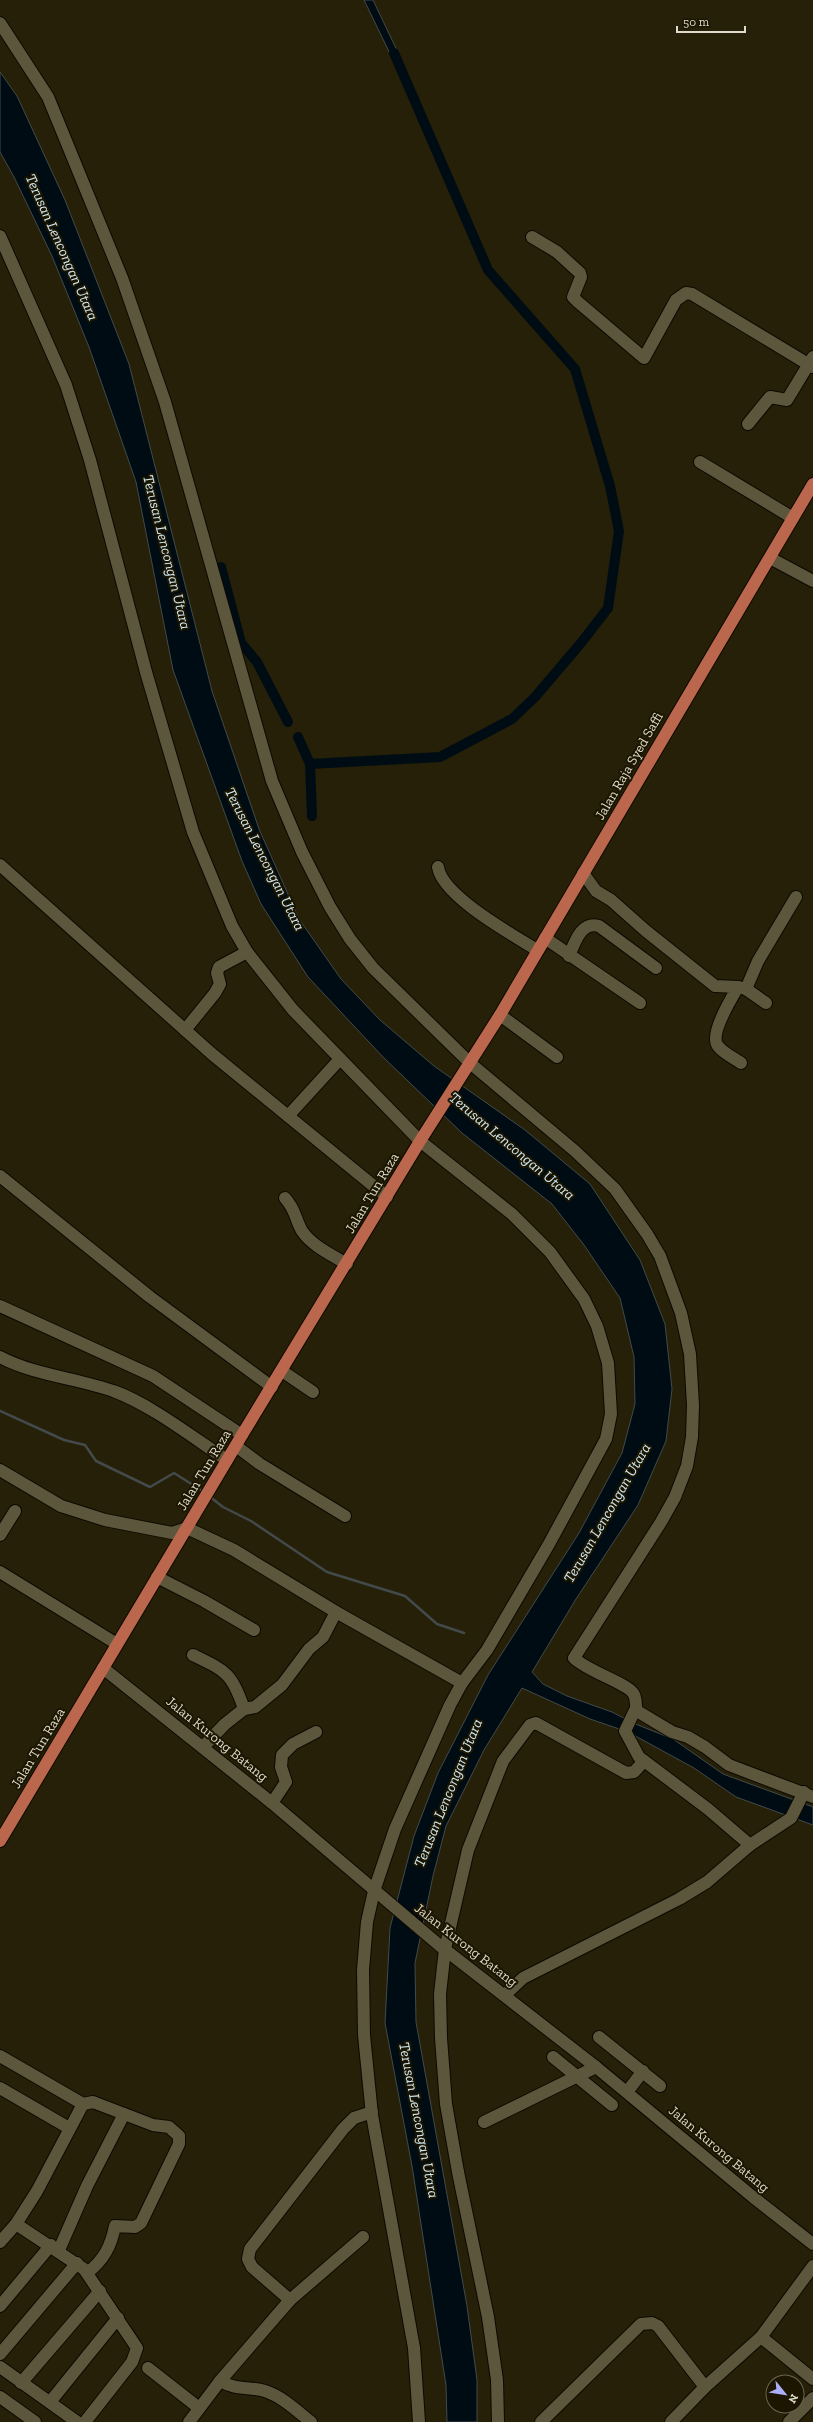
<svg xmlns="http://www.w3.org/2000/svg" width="813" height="2422" font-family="'Zilla Slab',serif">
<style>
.water{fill:#000c14;stroke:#434a4b}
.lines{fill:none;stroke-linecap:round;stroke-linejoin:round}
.stream{stroke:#434a4b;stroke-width:2.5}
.canal{stroke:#000c14;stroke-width:10}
.minor-casing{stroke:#0e0900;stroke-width:14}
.major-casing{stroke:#0e0900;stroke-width:14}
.minor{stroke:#5c563c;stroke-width:12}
.major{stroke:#ba674d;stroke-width:12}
.labels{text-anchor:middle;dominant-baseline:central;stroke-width:4;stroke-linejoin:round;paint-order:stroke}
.street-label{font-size:14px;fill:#dedacc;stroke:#1c1601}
.water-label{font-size:15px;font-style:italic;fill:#cfe9f7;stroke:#1c1601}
</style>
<rect width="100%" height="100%" fill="#252007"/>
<g class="water">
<path d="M364,0H373L403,63L396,66Z"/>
<path d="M0,72L17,96L65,200L129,364L212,691L259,829L299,919L341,979L380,1020L434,1066L525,1130L590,1184L640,1260L665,1324L672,1389L666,1441L638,1505L576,1599L532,1672L543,1684L567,1696L612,1712L633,1723L673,1739L723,1774L813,1807V1825L736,1797L694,1768L628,1732L590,1719L522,1688L484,1750L446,1826L433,1876L415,1963L416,2022L467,2306L477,2380V2422H447L446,2385L412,2166L385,2023L390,1928L414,1836L438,1773L488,1675L579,1533L622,1453L635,1404L634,1357L620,1298L584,1245L552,1204L462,1133L383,1057L308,977L261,904L242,861L173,670L136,482L89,347L52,256L14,177L0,152Z"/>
</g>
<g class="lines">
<g class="stream">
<path d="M0,1411L64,1440L85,1445L96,1461L150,1487L174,1473L204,1492"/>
<path d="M209,1496L223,1507L251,1521L327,1572L405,1596L437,1624L464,1633"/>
</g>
<g class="canal">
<path d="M221,567L241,643L257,662L288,722"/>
<path d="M298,737L310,764L440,757L512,719L535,697L581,643L608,608L619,531L610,486L575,369L488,270L394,53"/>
<path d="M310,764L312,816"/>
</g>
<defs>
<g id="minor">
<path d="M0,23L48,97L122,278L165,402L272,781L302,852L330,907L350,939L373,968L470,1063L575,1151L615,1189L647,1234L660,1256L681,1313L690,1354L693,1405L692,1437L687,1466L675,1497L661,1522L574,1658C587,1671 626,1683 633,1693C637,1698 635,1705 637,1711L672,1732L688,1737L705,1747L729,1765L813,1797"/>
<path d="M0,236L66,385L90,460L146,672L193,832L232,926L247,952L293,1010L420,1141L512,1214L550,1252L584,1299L597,1326L608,1363L611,1414L606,1439L549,1544L487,1650L462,1683L450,1705L395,1829L374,1891L367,1922L363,1970L364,2035L372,2115L414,2348L419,2422"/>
<path d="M532,237L557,252L580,273L581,277L573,297L578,302L644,358L676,300L686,293L692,294L813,367"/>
<path d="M748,424L770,397L787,400L813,357"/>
<path d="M700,462L793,518"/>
<path d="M770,558L813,581"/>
<path d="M0,865L212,1054L387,1197"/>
<path d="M438,867C442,896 513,935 537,950"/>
<path d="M583,873L596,891L611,900L646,931L715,986L738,987C731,999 709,1035 718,1046C723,1053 734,1058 741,1063"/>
<path d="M545,938L640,1003"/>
<path d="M569,956C575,942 581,921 599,926L656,968"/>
<path d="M738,987L746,989L758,961L796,897"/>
<path d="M746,989L766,1003"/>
<path d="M500,1015L557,1057"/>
<path d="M185,1030L215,993L220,984L217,973L219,967L247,952"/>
<path d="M288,1116L340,1059"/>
<path d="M0,1176L150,1297L272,1387"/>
<path d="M285,1198C296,1210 295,1219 302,1231C312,1246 332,1255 347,1264"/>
<path d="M0,1306L153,1376L242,1435"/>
<path d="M0,1357C36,1376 78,1378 116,1392C151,1405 195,1439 227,1460"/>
<path d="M282,1371L313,1392"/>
<path d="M236,1446L260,1464L345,1516"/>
<path d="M0,1470L61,1506L105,1520L172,1533L187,1528L234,1550L336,1612L462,1683"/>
<path d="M0,1535L15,1511"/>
<path d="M0,1572L117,1644"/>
<path d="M157,1577L204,1601L254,1630"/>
<path d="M193,1655C226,1671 232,1673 244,1709L225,1724L203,1747"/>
<path d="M103,1668L272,1803L439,1945L596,2067L753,2197L813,2244"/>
<path d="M244,1709L255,1707L282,1685L309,1649L323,1637L336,1612"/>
<path d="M272,1803L286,1782L281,1767L282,1755L293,1744L316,1732"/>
<path d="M750,1845L791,1818L804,1792"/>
<path d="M505,1995L523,1978L679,1899L707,1882L750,1845L708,1809L639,1757L625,1731L636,1708"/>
<path d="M599,2037L660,2086"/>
<path d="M0,2056L83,2104"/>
<path d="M553,2057L612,2105"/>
<path d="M0,2088L69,2128"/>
<path d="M627,2092L643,2071"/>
<path d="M484,2122L596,2067"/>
<path d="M16,2224L84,2269L137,2348L132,2362L85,2422"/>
<path d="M0,2242L16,2224L37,2191L83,2104L93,2102L153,2125L169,2127L179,2136V2144L141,2223L135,2227L115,2226C111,2246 104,2260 87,2273"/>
<path d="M59,2250L87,2186L124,2114"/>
<path d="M290,2300L363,2237"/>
<path d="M0,2306L51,2245"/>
<path d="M761,2337L813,2379"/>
<path d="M0,2354L77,2263"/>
<path d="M0,2367L77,2422"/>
<path d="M148,2368L199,2408"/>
<path d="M220,2381C238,2391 248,2386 265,2391C283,2397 297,2411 311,2422"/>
<path d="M21,2383L100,2291"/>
<path d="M0,2397L35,2422"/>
<path d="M50,2402L118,2318"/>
<path d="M189,2422L220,2381L290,2300L252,2267L248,2259L250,2249L343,2129L354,2118L372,2112"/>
<path d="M498,2422L497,2380L488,2317L458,2172L446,2104L441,2038L440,1994L445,1949L468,1850L503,1761L530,1725L536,1723L626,1773L634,1772L644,1761"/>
<path d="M541,2422L641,2324L652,2323L658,2326L705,2387"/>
<path d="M671,2422L705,2387L761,2337L813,2266"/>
<path d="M789,2422L813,2398"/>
</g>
<path id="major" d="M0,1841L242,1435L420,1141L500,1015L813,484"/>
</defs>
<use href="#minor" class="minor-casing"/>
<use href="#major" class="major-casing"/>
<use href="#minor" class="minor"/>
<use href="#major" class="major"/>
</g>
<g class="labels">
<g class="street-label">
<text transform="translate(629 766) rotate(-60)">Jalan Raja Syed Saffi</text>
<text transform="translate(372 1193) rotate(-59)">Jalan Tun Raza</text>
<text transform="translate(204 1470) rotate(-59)">Jalan Tun Raza</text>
<text transform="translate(217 1739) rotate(39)">Jalan Kurong Batang</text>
<text transform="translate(38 1748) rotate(-59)">Jalan Tun Raza</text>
<text transform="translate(466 1945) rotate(38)">Jalan Kurong Batang</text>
<text transform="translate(719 2149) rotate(40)">Jalan Kurong Batang</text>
</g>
<g class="water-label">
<text transform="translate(62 247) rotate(66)">Terusan Lencongan Utara</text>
<text transform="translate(167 552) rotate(76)">Terusan Lencongan Utara</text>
<text transform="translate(265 859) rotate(63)">Terusan Lencongan Utara</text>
<text transform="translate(512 1146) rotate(40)">Terusan Lencongan Utara</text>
<text transform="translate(607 1513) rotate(-60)">Terusan Lencongan Utara</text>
<text transform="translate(448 1793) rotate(-68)">Terusan Lencongan Utara</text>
<text transform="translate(419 2120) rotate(79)">Terusan Lencongan Utara</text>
</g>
</g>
<g transform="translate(785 2394) rotate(120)"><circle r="19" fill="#1c1601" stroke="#6a6452"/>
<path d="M0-3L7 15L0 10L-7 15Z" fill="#abaffb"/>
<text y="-6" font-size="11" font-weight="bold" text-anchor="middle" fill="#dedacc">N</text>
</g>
<path d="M677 26v6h68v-6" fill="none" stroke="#dedacc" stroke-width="2"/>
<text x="683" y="26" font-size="12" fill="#dedacc" stroke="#1c1601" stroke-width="3" paint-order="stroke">50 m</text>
</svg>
